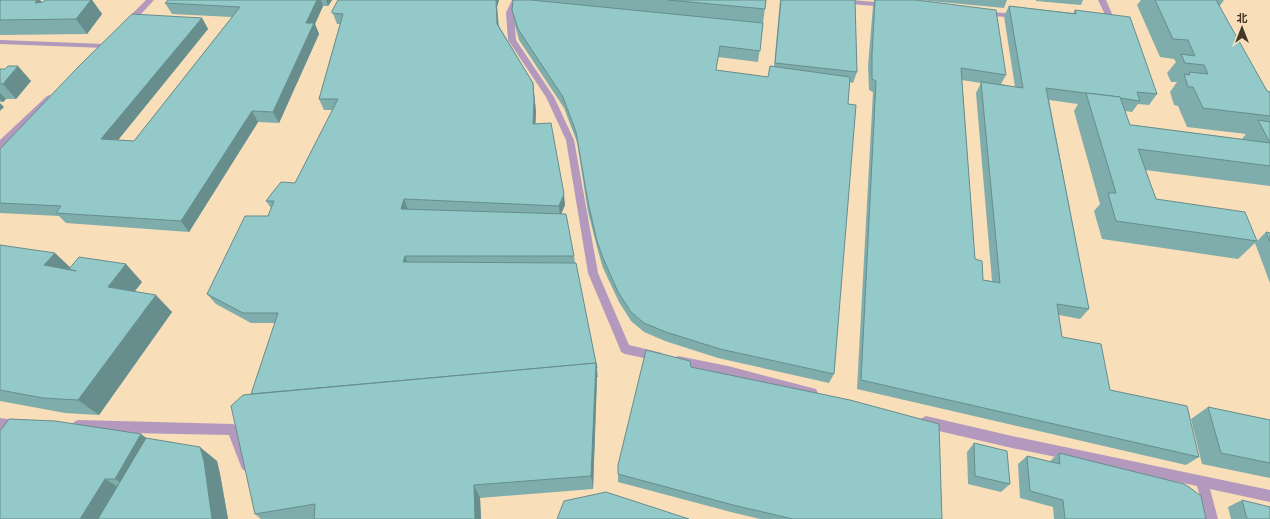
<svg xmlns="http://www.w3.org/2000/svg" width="1270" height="519" font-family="'Work Sans','Noto Sans SC',sans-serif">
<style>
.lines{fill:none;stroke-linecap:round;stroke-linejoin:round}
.minor{fill:#b399be;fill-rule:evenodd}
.wall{fill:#7eadac;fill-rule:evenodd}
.shaded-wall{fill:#678d8c}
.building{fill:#93c9c8;stroke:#678d8c}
</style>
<rect width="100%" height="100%" fill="#f8deb9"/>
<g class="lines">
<g class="minor">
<path d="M146,0H154L129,27H123V23Z"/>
<path d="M512,0H520L514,13L516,40L554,97L574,140L598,273L629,345L662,353L664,356L662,359L658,361L625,354L621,352L620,349L588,273L566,140L546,97L508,40L506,13Z"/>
<path d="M822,0H852L886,3L890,5L886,7L826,2Z"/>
<path d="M1098,0H1106L1116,23L1115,25H1109L1105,23L1108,21Z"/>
<path d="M980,11L1017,14L1021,16L1017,18L983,15H980Z"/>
<path d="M0,40L105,44L109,46L105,48L0,44Z"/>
<path d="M50,95L53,96L54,98L53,100L3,147L0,148V140L47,96Z"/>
<path d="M678,356L728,366L812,388L816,389L818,393L816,397L812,398L728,376L678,366L674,364L672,361L674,358Z"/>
<path d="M926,416L1012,436L1270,490V502L1210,489L1218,519H1206L1197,486L1012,448L926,428L922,426L920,422L922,418Z"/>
<path d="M0,418L22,421L24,425L22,429L18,431L0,430Z"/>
<path d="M78,420L233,424L237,426L252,465L250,469L246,471L242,469L229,435L78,432L74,430L72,426L74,422Z"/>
</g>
</g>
<g class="wall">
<path d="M1,0H40L42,2H43L45,0H92L102,14L87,34L0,35V1Z"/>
<path d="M168,0H332L328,6H323L315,24L319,34L279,123L258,122L189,232L66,223L59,216L0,213V149L202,18L208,29L118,140L134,141L232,17L172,14L165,3Z"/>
<path d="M338,0H499L497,7L499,26L533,83L536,112L535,124L565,205L561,214L574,256L575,263L597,368L598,377H597L593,489L480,498L481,519H261L255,514L251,394L275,323H251L216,304L207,294L268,216L271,208L266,201L295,183L333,110H324L319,99L340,24H337L332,11Z"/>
<path d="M513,0H766L758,62L718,57L716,70L768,77L774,67L780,0H855L857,72L853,83L849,82L834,374L829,383L718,358L665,341L644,332L631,321L619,302L603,268L598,251L588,212L577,142L564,108L519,40L514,21L512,10Z"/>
<path d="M874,0H875L1006,75L1001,84L1015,87L1004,16L1009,6L1073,13L1075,10L1157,94L1149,105L1138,104L1132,112L1125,111L1130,125H1132L1242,139L1246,134L1187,127L1178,106L1174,105L1170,92L1177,82H1171L1167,73L1176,62L1174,59L1160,57L1137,5L1141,0H1224L1219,7L1267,91L1270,92V186L1145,170L1156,199L1257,241L1266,232L1270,233V283L1255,243L1238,259L1102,239L1094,211L1100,204L1074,111L1078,104L1049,100L1089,309L1080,319L1059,315L1062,337L1110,390L1199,457L1186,465L857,389L873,92L869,90L868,66L873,6ZM962,80L981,83L976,93L992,281L983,280L975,259Z"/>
<path d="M919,0H1007L1004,8Z"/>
<path d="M1036,0H1083L1081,5L1036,1Z"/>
<path d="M0,69L31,81L16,99H6L3,102H0Z"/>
<path d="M0,245L70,268L142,282L134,292L172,312L99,415L65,413L0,401Z"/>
<path d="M691,367L942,519H760L731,512L618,482V474Z"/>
<path d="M1208,407L1270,420V478L1202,464L1191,419Z"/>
<path d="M146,438L217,461L220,474L228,519H0Z"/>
<path d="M974,443L1010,484L1001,492L968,484L967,452Z"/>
<path d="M1059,453L1206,519H1054L1053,507L1020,498L1018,464L1027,456L1049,462Z"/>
<path d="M1242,500L1270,519H1231L1228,507Z"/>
</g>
<g class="shaded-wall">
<path d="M37,0H40L50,13L35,3Z"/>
<path d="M91,0H92L102,14L87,34L76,19Z"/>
<path d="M317,0H321L323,6L315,24L319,34L279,123L273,112L306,23Z"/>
<path d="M326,0H332L328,6Z"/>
<path d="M496,0H499L497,7Z"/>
<path d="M496,0L497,7L499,35L497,24Z"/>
<path d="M202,18L208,29L110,150L101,139Z"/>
<path d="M18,66L31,81L16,99L3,84Z"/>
<path d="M533,83L536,112L535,135L533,124Z"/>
<path d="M0,93L6,99L3,102L0,99Z"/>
<path d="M0,103L4,107L0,111Z"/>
<path d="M252,111L258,122L189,232L181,221Z"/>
<path d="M564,194L565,205L560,217L559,206Z"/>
<path d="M404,199L408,210L401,209Z"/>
<path d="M55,253L73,270L69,269L73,272L44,265Z"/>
<path d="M405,256L409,266L403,262Z"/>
<path d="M126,264L142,282L125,304L108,287Z"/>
<path d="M156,295L172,312L99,415L78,400Z"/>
<path d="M596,363L597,378L593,489L591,476Z"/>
<path d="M141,434L160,448L135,492L115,479Z"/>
<path d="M200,447L217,461L220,474L228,519H212Z"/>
<path d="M105,479L126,492L110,519H80Z"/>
<path d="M474,485L480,498L481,519H475Z"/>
</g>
<g class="building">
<path d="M1,0H37L35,3L43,2L45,0H91L76,19L0,20V1Z"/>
<path d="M168,0H317L306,23H314L273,112L252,111L181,221L56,213L61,206L0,203V149L79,66L132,14L202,18L101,139L134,141L240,7L165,3Z"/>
<path d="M338,0H496L497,24L533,83L534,101L533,124L551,123L564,194L559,206L404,199L401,209L566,214L574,256H405L403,262L576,263L597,368H596V363L251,394L278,313H243L207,294L245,216H268L274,201H266L272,193L281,182L295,183L338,99H319L343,14L332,13V11Z"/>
<path d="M513,0H531L763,23L760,51L720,46L716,70L768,77L770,66L850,77L848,104L856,105L834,374L720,349L666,332L644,323L631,312L618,292L603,258L597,241L588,202L576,132L563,97L518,29L512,10Z"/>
<path d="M668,0H766L765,9Z"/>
<path d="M781,0H855L857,72L775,63Z"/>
<path d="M875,0H916L996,10L1006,75L961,68L975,259L982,261L983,280L1000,283L981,82L1023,88L1009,6L1076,14L1075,10L1130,17L1157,94L1137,92L1140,101L1120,98V97L1086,93H1085L1046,88L1089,309L1057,304L1062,337L1101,344L1110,390L1187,406L1199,457L861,380L876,81L872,79V55Z"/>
<path d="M1155,0H1216L1267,91L1270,92V116L1203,108L1193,87H1188L1184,74L1190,75L1189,72L1208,74L1204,65L1185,63L1181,54L1195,56L1188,40L1173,39Z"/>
<path d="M8,66H18L3,84H0V69H5Z"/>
<path d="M1086,93L1120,97L1130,125H1132L1270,143L1258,120L1270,122V166L1138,149L1156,199L1245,212L1257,241L1116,221L1108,193H1116Z"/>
<path d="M1266,232L1270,233V242Z"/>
<path d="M0,245L55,253L44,265L76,271L69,269L79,257L126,264L108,287L156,295L78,400L43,398L0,390Z"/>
<path d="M646,350L690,361L691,367L850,400L939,424L942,519H793L733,505L618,474V465Z"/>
<path d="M596,363L591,476L474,485L475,519H314L315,504L255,514L231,406L243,395Z"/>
<path d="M1208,407L1270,420V463L1221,453Z"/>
<path d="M9,419L55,421L141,434L115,479H105L80,519H0V431Z"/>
<path d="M146,438L200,447L204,461L212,519H98Z"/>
<path d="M974,443L1007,451L1010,484L975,476Z"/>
<path d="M1059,453L1184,484L1189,487L1201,496L1206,519H1065L1063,500L1030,491L1027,456L1060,464Z"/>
<path d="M606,492L689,519H557L564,501Z"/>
<path d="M1242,500L1270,507V519H1247Z"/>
</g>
<g transform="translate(1242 28)" stroke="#f8deb9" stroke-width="3" paint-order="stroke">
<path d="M0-3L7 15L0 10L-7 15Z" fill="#423729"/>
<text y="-6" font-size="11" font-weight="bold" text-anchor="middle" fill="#423729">北</text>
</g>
</svg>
